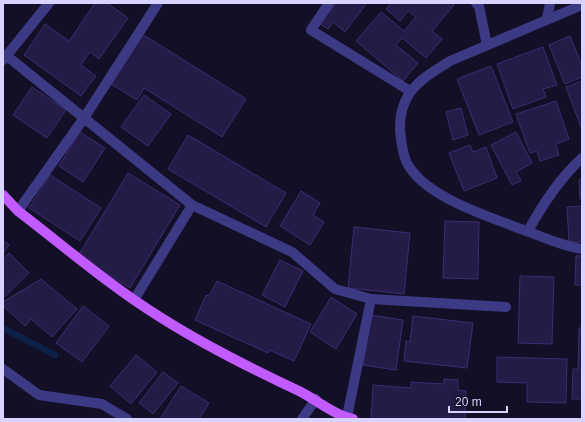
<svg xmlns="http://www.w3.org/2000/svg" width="585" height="422" font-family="Helvetica,sans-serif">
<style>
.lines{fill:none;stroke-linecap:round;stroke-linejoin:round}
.stream{stroke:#0c2248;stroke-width:6}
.building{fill:#241b47;stroke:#3b2d73}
.minor{stroke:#3d3a85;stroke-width:10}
.major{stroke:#c25bff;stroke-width:10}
</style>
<rect width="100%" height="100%" fill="#130f26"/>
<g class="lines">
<path class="stream" d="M3,328L55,355"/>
</g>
<g class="building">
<path d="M95,3H107L128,18L99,59L90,52L81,65L96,76L81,96L24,55L45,24L69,41Z"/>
<path d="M336,3H367L345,32L333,22L328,29L320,24Z"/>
<path d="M391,3H451L454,5L432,31L442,39L426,58L402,38L396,45L418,63L403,81L356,41L381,12L404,31L416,17L408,11L400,21L386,9Z"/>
<path d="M142,34L246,99L222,137L144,88L137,100L111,84Z"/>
<path d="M570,36L582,66V77L565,84L549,45Z"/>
<path d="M543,47L557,85L543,89L546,97L513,109L497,64Z"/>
<path d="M491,66L513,122L479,135L457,79Z"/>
<path d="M582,81V130L566,87Z"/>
<path d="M32,87L66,110L47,138L13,115Z"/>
<path d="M144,95L171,114L148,146L121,127Z"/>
<path d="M556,101L569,139L556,144L559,155L540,161L537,151L530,153L516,114Z"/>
<path d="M461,108L468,135L453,140L446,112Z"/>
<path d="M80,132L105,148L83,182L59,166Z"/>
<path d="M516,132L532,163L516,172L521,181L512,185L491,145Z"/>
<path d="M188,135L286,193L266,227L168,169Z"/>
<path d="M470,145L473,152L486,147L497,178L464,191L449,153Z"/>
<path d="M128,173L180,205L130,288L78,256Z"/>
<path d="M50,175L101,208L80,241L29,208Z"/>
<path d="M582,179V199H580L579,180Z"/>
<path d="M301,191L320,203L313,215L324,222L310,245L280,226Z"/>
<path d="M582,206V242H569L567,207Z"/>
<path d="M445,221L479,222L478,279L443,278Z"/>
<path d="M354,227L410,233L404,294L348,288Z"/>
<path d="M3,240L9,245L3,253Z"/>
<path d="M9,253L29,273L3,298V258Z"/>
<path d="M576,256H582V285H575Z"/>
<path d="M280,260L303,271L285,307L262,295Z"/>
<path d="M520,276L554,277L552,344L518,343Z"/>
<path d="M41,279L77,309L52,337L31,319L25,326L3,306V302Z"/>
<path d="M217,281L311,324L294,361L269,350L268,353L195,320L206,295L209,296Z"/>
<path d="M331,297L357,314L336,349L310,332Z"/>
<path d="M83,306L109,326L82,362L56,343Z"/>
<path d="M371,315L403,320L396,370L363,365Z"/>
<path d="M413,316L473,323L467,368L404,361L406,341L410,342Z"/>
<path d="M579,328H582V399H572L573,369H578Z"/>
<path d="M136,355L157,372L131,404L110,386Z"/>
<path d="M497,357L567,359L566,403L527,402V383L497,382Z"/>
<path d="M163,372L178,383L153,414L139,403Z"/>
<path d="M444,379L458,380V390L466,391L465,419H371L373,385L411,388V382L444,384Z"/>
<path d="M181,386L209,403L199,419H160Z"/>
</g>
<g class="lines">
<g class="minor">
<path d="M329,3L311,30L410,91"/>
<path d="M476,3L479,6L487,45"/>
<path d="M582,5L450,61C421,79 399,92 400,130C401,141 402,153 407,163C424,196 485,215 518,228C539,235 561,246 582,249"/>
<path d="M547,19L550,3"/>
<path d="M7,56L192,205L292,252L335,289L371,299L506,307"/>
<path d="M3,60L49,3"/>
<path d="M18,211L84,118L158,3"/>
<path d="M528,231C543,204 559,179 582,158"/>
<path d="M134,300L192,205"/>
<path d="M3,369L39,395L102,404L127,419"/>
<path d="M347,417L371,299"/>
<path d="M302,419L316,399"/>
</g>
<path class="major" d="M3,195L18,211C65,247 110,286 160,317C204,345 252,369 299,391C317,400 334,415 353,419"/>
</g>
<rect width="585" height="422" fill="none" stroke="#d9d4ff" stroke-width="8"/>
<path d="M449 406v6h58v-6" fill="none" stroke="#d9d4ff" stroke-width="2"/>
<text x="455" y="406" font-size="12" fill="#d9d4ff" stroke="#130f26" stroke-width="3" paint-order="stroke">20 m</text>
</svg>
